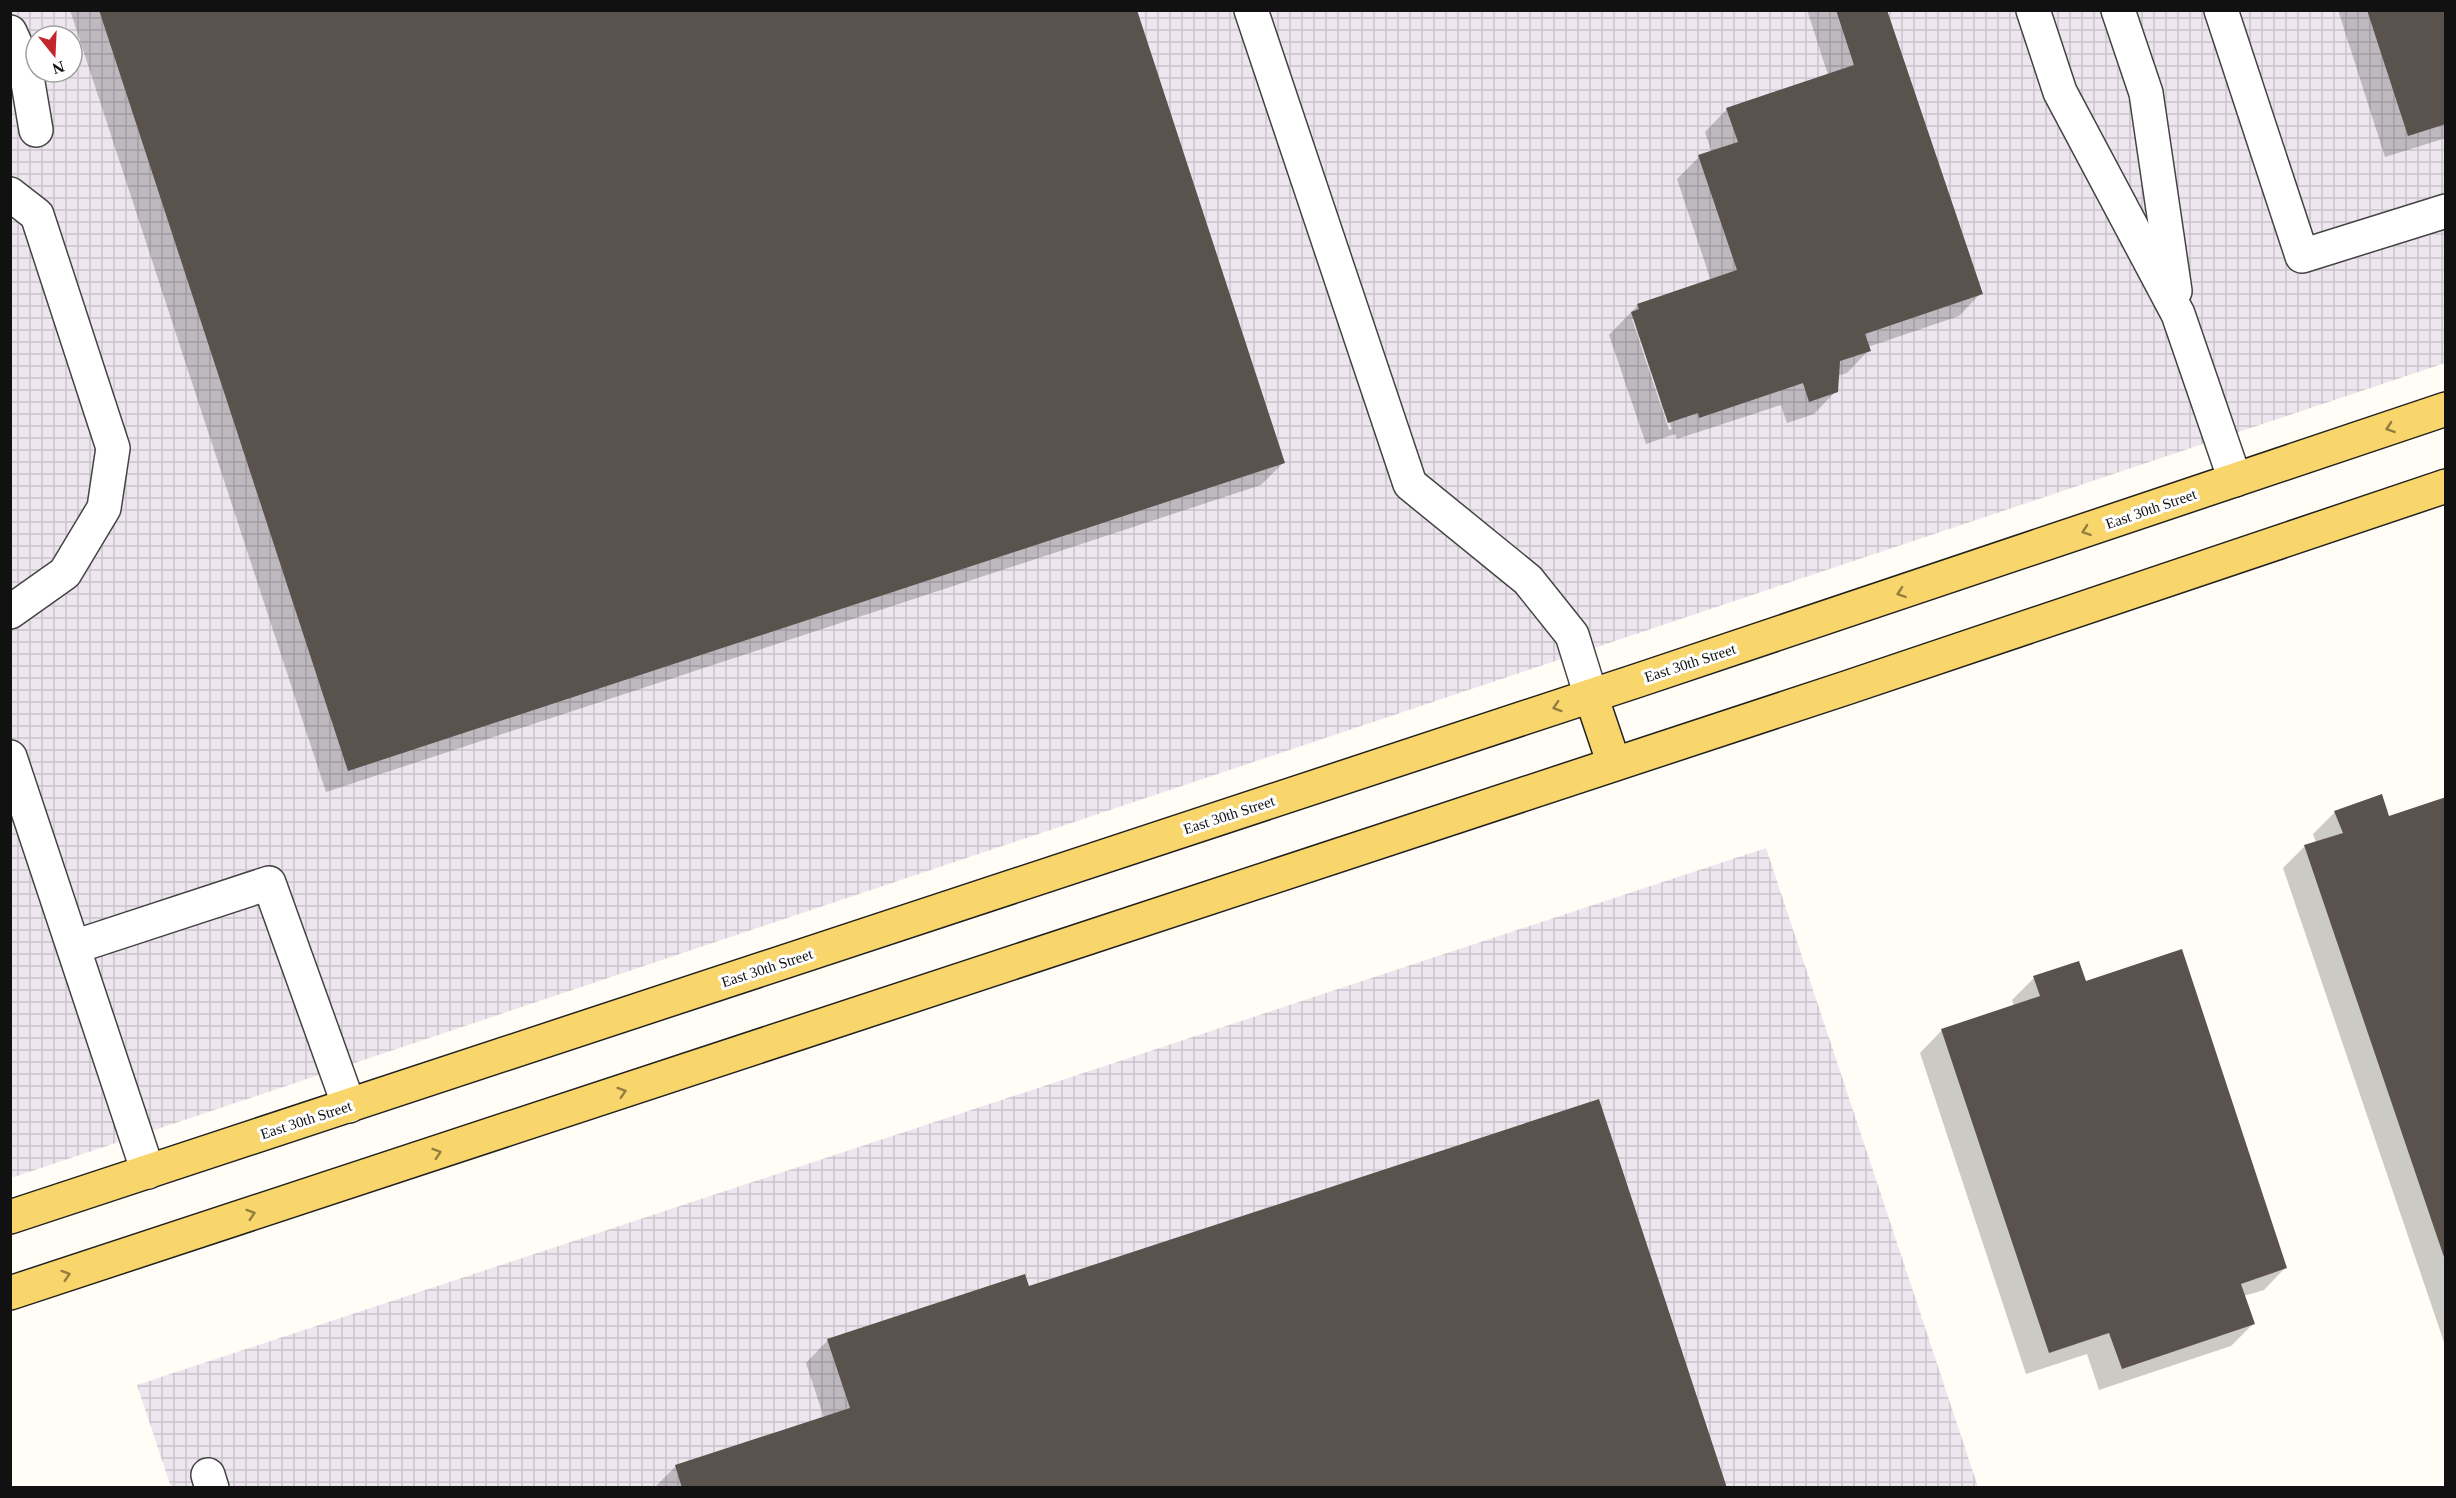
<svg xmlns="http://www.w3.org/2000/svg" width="2456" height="1498" font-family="'Times New Roman',serif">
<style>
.industrial{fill:url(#industrial-grid);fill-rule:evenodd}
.shadow{fill:#0003;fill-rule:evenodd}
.building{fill:#5a524d}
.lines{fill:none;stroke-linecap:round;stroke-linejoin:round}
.minor-casing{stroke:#444;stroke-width:36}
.major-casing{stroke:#222;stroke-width:36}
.minor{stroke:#fff;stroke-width:33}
.major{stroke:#f9d66b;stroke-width:33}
.oneway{stroke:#917d42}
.labels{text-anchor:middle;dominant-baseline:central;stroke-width:6;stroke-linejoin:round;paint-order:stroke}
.street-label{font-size:15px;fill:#111;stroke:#fff}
</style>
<defs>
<pattern id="industrial-grid" width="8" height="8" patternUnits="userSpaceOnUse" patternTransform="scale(1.5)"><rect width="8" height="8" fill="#eee6ef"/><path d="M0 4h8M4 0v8" fill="none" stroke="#cbc4cc"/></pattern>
</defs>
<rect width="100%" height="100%" fill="#fffdf5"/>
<g class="industrial">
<path d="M10,11H2445V363L11,1178ZM36,36H72V72H36Z"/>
<path d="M1766,848L1978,1487H171L137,1385Z"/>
</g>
<g class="shadow">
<path d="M70,10H1135L1284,462L1261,485L326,792Z"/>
<path d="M1807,10H1885L1981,293L1959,316L1868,347L1869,350L1847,373L1837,376L1836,391L1814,414L1787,423L1781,405L1677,439L1675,434L1646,444L1609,335L1638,305L1711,281L1677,179L1699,157L1712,153L1705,132L1727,109L1828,75ZM1632,319H1635L1672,429L1669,430Z"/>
<path d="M2338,10H2446V138L2385,157Z"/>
<path d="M2446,799V1348L2283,868L2305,846L2316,842L2313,834L2335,812L2388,818Z"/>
<path d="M2034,978L2085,983L2286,1267L2264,1290L2244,1296L2253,1324L2231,1346L2099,1390L2087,1354L2026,1374L1920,1053L1942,1030L2014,1007L2012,1000Z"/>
<path d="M1028,1288L1725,1488H654L676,1466L824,1418L806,1363L828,1340Z"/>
</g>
<g class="building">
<path d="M99,10H1137L1285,463L348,771Z"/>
<path d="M1836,10H1887L1983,294L1865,334L1871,351L1840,361L1838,392L1809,402L1803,383L1699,418L1698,413L1668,423L1631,312L1639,309L1637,304L1737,270L1698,155L1738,142L1726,108L1854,65Z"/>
<path d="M2367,10H2446V124L2408,136Z"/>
<path d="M2382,794L2389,816L2446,797L2445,1260L2304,845L2343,833L2334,811Z"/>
<path d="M2182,949L2287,1268L2241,1284L2255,1324L2122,1369L2109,1333L2049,1353L1941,1029L2040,996L2033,976L2079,961L2086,981Z"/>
<path d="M1599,1099L1727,1488H682L675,1465L850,1408L827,1339L1025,1274L1029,1286Z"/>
</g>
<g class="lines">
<defs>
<g id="minor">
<path d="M1251,10L1410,484L1528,580L1572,635L1591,696"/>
<path d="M2033,10L2060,92L2178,314L2235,480"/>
<path d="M2118,10L2146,93L2175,291"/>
<path d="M2221,10L2302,256L2446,211"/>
<path d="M10,32L25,65L36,130"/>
<path d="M10,194L37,215L113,448L104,508L65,573L10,612"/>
<path d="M10,757L148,1172"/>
<path d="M74,947L269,883L349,1106"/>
<path d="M208,1475L212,1488"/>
</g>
<g id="major">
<path d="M1591,696L1614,764"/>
<path d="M10,1217L1642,679L2446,409"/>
<path d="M10,1293L1846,688L2446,486"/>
</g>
</defs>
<use href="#minor" class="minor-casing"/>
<use href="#major" class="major-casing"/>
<use href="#minor" class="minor"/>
<use href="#major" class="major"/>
</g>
<defs><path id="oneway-chevron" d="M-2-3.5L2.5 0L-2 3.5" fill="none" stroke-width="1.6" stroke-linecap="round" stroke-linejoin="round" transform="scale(1.5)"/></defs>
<g class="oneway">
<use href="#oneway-chevron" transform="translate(2390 428) rotate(161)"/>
<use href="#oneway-chevron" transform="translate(2086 531) rotate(161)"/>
<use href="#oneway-chevron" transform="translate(1901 593) rotate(161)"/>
<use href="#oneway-chevron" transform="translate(1557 707) rotate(162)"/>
<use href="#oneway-chevron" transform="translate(622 1092) rotate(-18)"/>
<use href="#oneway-chevron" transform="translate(437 1153) rotate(-18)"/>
<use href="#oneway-chevron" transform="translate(251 1214) rotate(-18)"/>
<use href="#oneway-chevron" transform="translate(66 1275) rotate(-18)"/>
</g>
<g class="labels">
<g class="street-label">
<text transform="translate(2151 509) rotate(-19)">East 30th Street</text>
<text transform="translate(1690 663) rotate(-18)">East 30th Street</text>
<text transform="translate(1229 815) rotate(-18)">East 30th Street</text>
<text transform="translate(767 968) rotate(-18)">East 30th Street</text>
<text transform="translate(306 1120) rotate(-18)">East 30th Street</text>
</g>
</g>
<rect width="2456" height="1498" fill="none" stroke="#111111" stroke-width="24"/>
<g transform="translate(54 54) rotate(162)"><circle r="28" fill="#ffffff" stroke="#a0a0a0" stroke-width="1.5"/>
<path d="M0-4.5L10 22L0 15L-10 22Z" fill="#c4262e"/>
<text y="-9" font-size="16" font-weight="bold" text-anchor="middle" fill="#111111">N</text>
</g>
</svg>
